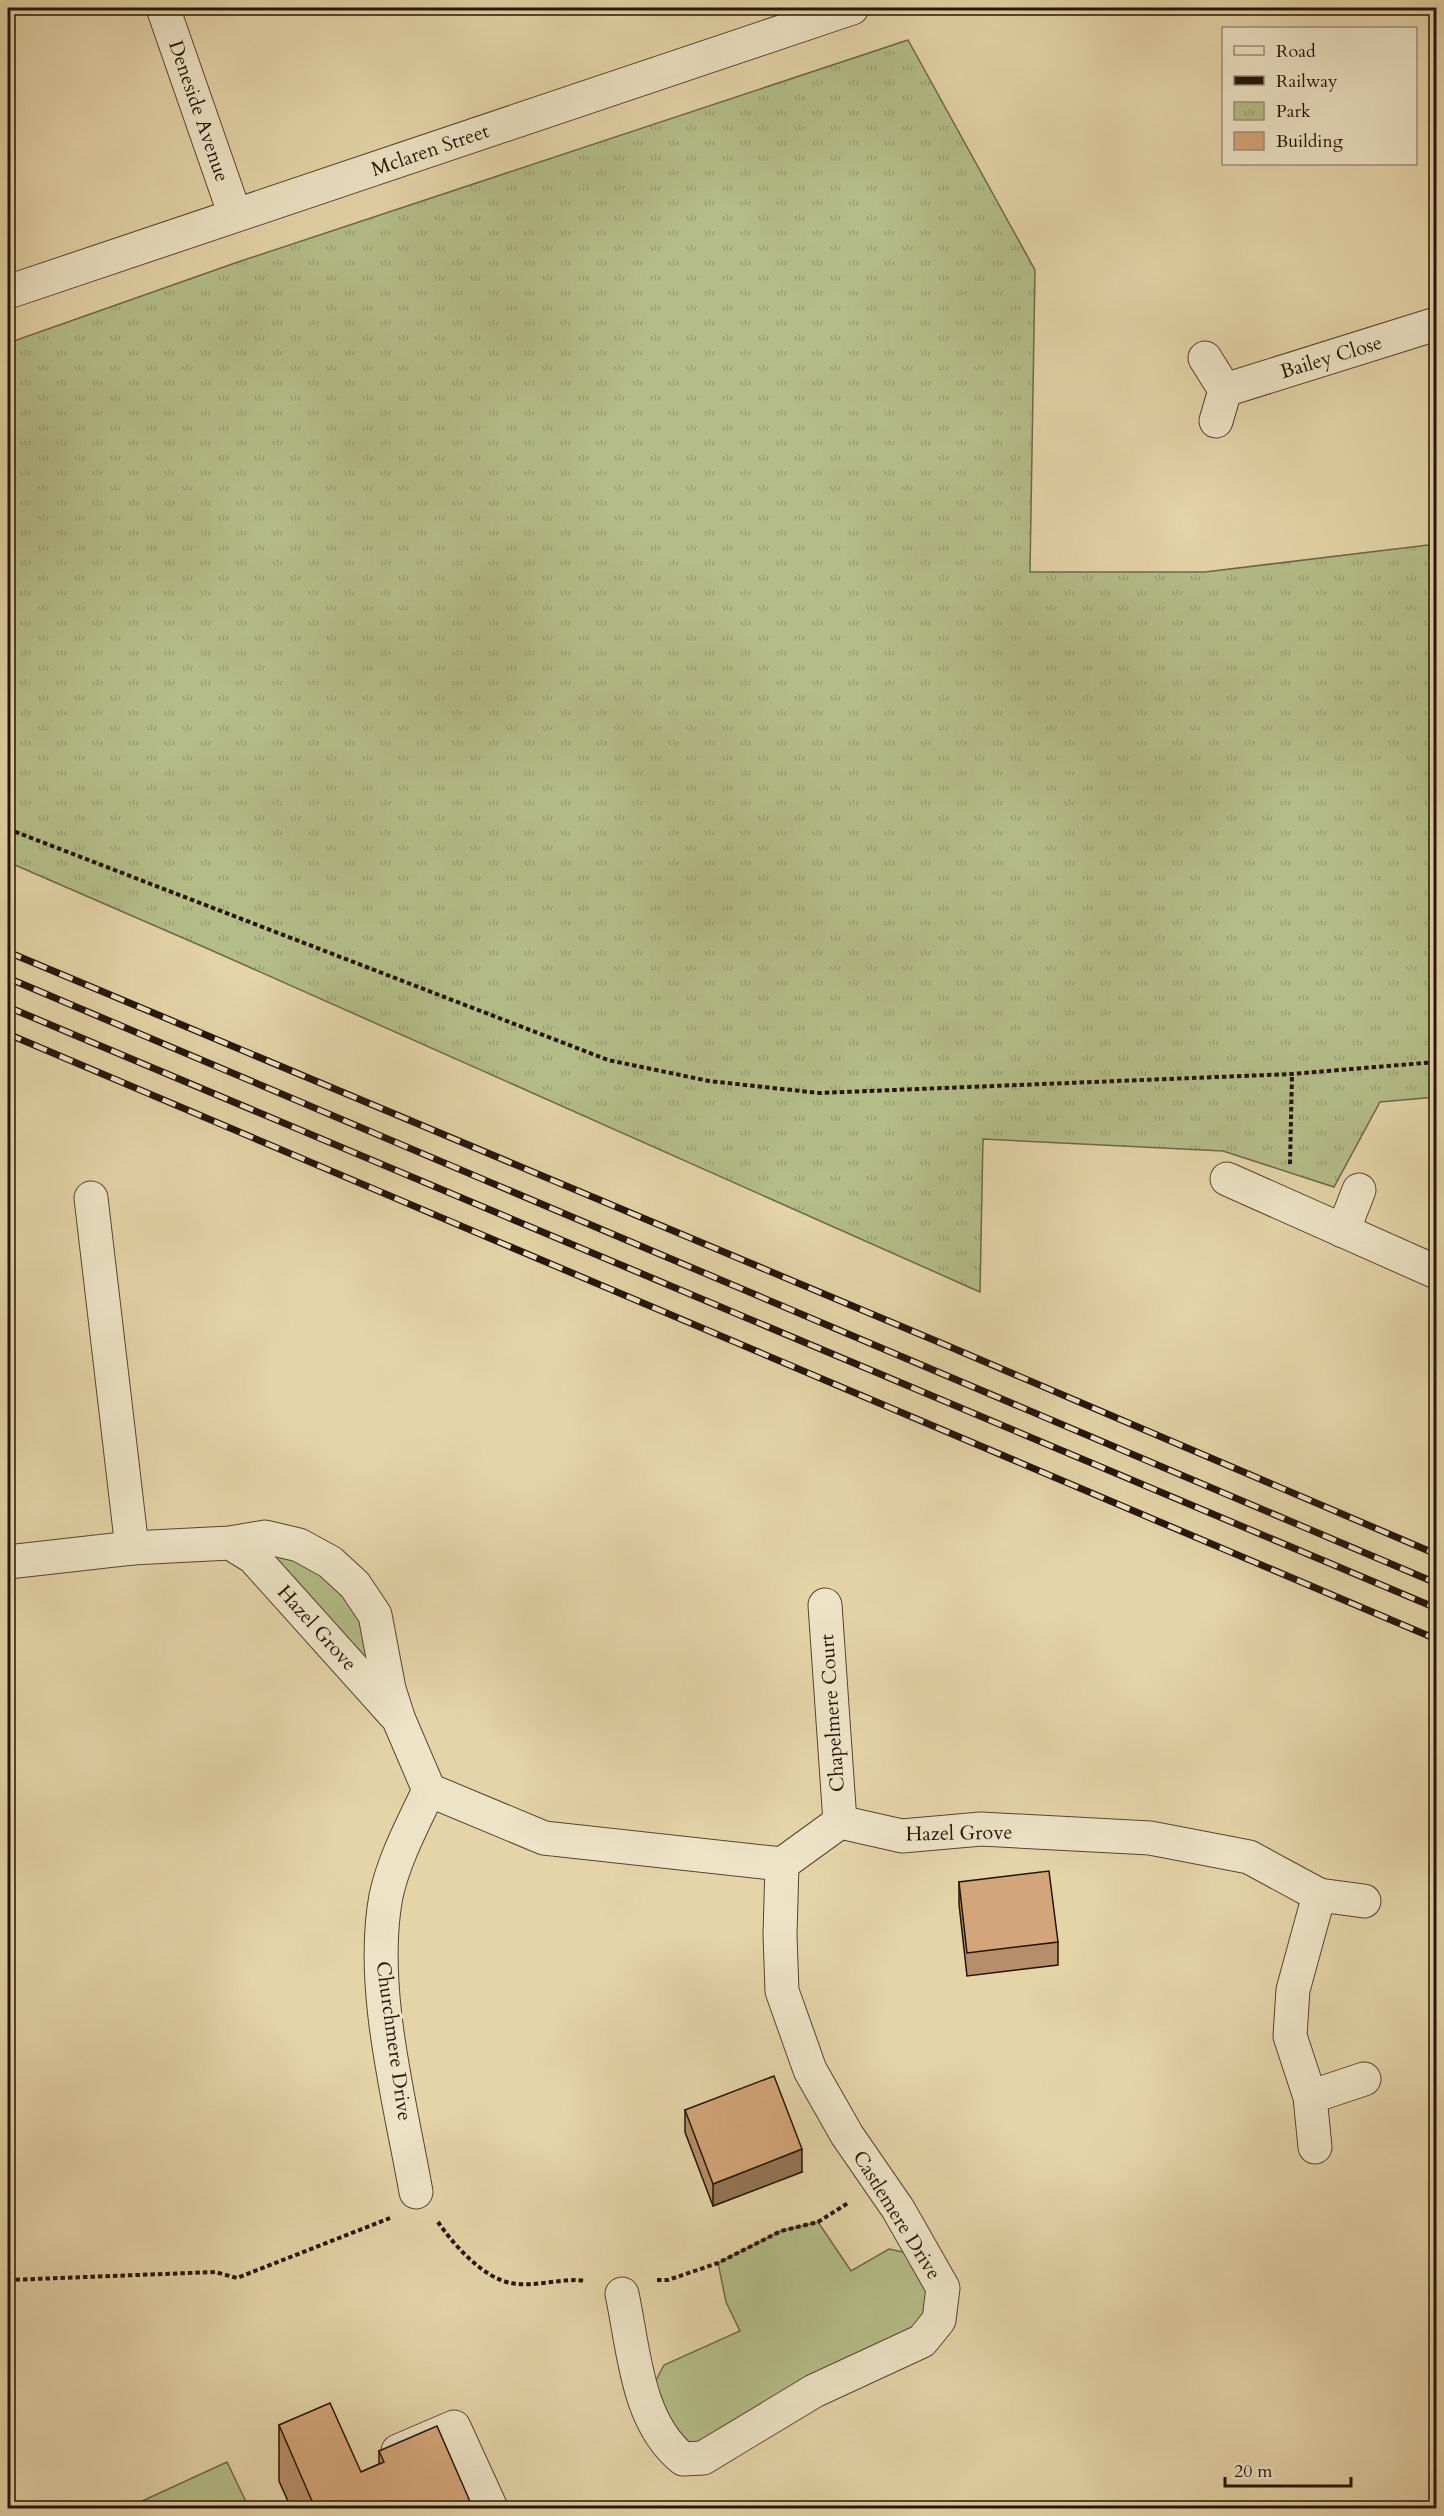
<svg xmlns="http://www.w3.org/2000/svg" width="1444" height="2516" font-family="Cardo,serif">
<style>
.green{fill:#b4bd88;stroke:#6d6849;stroke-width:1.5}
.park{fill:url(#park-tufts);stroke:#6d6849;stroke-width:1.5}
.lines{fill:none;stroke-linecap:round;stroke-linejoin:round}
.minor-casing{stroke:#564432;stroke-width:35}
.path{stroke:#26140a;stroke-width:4;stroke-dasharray:4.5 3;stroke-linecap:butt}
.minor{stroke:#ede3c6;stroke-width:33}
.rail-casing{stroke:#26140a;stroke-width:7}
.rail{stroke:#ede3c6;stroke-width:4.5;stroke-dasharray:14;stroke-linecap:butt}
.wall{fill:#b68e69;stroke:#26140a;stroke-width:1.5}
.shaded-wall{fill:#947455;stroke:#26140a;stroke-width:1.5}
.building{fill:#d4a57a;stroke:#26140a;stroke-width:1.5}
.labels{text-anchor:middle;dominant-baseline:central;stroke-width:6;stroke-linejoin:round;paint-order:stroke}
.street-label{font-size:20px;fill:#26140a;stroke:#ede3c6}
</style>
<defs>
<pattern id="park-tufts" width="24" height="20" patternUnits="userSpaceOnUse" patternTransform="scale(1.5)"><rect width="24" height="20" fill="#b4bd88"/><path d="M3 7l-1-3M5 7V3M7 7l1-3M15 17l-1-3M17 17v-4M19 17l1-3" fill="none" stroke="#9ba274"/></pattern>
</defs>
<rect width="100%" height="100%" fill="#e4d4a8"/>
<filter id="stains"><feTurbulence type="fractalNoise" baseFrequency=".00333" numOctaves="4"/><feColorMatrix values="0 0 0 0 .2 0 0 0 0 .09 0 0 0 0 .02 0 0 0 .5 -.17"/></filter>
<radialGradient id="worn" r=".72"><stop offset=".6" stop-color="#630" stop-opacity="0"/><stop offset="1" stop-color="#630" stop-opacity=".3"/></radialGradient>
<g class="green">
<path d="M265,1537L355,1585L389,1689L253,1557Z"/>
<path d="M818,2222L851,2271L889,2249L926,2257L939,2320L703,2458L645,2401L664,2365L740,2331L726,2302L718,2263L781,2231Z"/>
<path d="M227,2462L249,2508H127Z"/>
</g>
<path class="park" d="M908,40L1035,270L1030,572H1205L1436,544V1097L1380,1102L1334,1187L1223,1151L983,1139L980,1292L213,951L8,862V343L238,262Z"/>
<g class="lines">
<defs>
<g id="minor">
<path d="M163,8L235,215"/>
<path d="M8,292L852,8"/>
<path d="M1205,358L1225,390L1216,421"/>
<path d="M1225,390L1436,324"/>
<path d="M1227,1179L1436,1272"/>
<path d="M91,1198L132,1548"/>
<path d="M1343,1231L1359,1190"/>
<path d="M230,1543L253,1557L394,1714"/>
<path d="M8,1562L132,1548L230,1543L265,1537L299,1545L330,1562L355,1585L375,1615L389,1689L399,1720L429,1790L544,1838L782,1864L840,1822L902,1836L981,1829L1150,1838L1249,1857L1319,1895L1293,1990L1290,2036L1310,2097L1315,2147"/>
<path d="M825,1605L840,1822"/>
<path d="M1319,1895L1364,1901"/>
<path d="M1310,2097L1364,2079"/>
<path d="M416,2192C400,2101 369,1987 386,1896C394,1859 413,1824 429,1790"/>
<path d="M622,2294C634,2349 636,2421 683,2459L703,2458L814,2391L922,2341L939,2320L943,2288L898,2209L847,2135L810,2070L782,1991L780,1935L782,1864"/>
<path d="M398,2451L454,2427L491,2508"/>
</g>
</defs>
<use href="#minor" class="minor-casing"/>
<g class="path">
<path d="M8,829L608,1060L709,1081L819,1093L1292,1074L1436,1062"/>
<path d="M1290,1164L1292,1074"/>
<path d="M438,2222C453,2244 483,2278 511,2283C535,2288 562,2277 586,2281"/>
<path d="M8,2280L215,2272L237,2278L390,2218"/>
<path d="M657,2280H668L718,2263L781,2231L818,2222L848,2203"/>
</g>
<use href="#minor" class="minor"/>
<defs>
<g id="rail">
<path d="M8,952L948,1346L1436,1554"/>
<path d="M8,978L1436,1583"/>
<path d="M8,1007L1436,1608"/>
<path d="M8,1034L1436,1639"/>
</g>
</defs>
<use href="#rail" class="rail-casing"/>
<use href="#rail" class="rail"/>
</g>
<g class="wall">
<path d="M959,1882L1058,1942V1965L967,1976L959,1904Z"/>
<path d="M685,2110L802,2172L713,2206L685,2132Z"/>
<path d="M279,2425L361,2472L379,2464V2451L472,2508H291L279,2481Z"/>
</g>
<path class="shaded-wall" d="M802,2149V2172L713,2206V2184Z"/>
<g class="building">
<path d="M1049,1871L1058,1942L967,1953L959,1882Z"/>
<path d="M774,2076L802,2149L713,2184L685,2110Z"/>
<path d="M330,2403L361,2472L384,2462L379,2451L437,2426L472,2506L466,2508H315L279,2425Z"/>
</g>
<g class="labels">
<g class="street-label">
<text transform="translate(199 111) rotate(71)">Deneside Avenue</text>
<text transform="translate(430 150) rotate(-19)">Mclaren Street</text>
<text transform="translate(1331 357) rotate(-17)">Bailey Close</text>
<text transform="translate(317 1628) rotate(48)">Hazel Grove</text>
<text transform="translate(832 1713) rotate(-94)">Chapelmere Court</text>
<text transform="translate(959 1833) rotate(-1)">Hazel Grove</text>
<text transform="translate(394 2041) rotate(82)">Churchmere Drive</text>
<text transform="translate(897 2215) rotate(58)">Castlemere Drive</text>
</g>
</g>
<rect width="1444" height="2516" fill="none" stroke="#e4d4a8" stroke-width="30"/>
<rect x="9" y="9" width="1426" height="2498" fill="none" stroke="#26140a" stroke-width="3"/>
<rect x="15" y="15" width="1414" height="2486" fill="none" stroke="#26140a" stroke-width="1.5"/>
<rect x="1222" y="27" width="195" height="138" fill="#ede3c6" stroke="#9d907b" stroke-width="1.5"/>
<rect x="1234" y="46" width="30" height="9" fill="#ede3c6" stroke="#9d907b" stroke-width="1.5"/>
<text x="1276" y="57" font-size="18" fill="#26140a">Road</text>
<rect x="1234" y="76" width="30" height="9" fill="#26140a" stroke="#9d907b" stroke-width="1.5"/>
<text x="1276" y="87" font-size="18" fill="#26140a">Railway</text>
<rect x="1234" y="102" width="30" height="18" fill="url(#park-tufts)" stroke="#9d907b" stroke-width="1.5"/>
<text x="1276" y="117" font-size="18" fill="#26140a">Park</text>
<rect x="1234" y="132" width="30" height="18" fill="#d4a57a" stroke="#9d907b" stroke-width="1.5"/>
<text x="1276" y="147" font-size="18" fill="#26140a">Building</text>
<path d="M1225 2477v9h126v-9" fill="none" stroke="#26140a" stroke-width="3"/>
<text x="1234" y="2477" font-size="18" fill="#26140a" stroke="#ede3c6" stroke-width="4.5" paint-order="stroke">20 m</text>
<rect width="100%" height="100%" filter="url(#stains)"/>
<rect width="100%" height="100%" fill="url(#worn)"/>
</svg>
